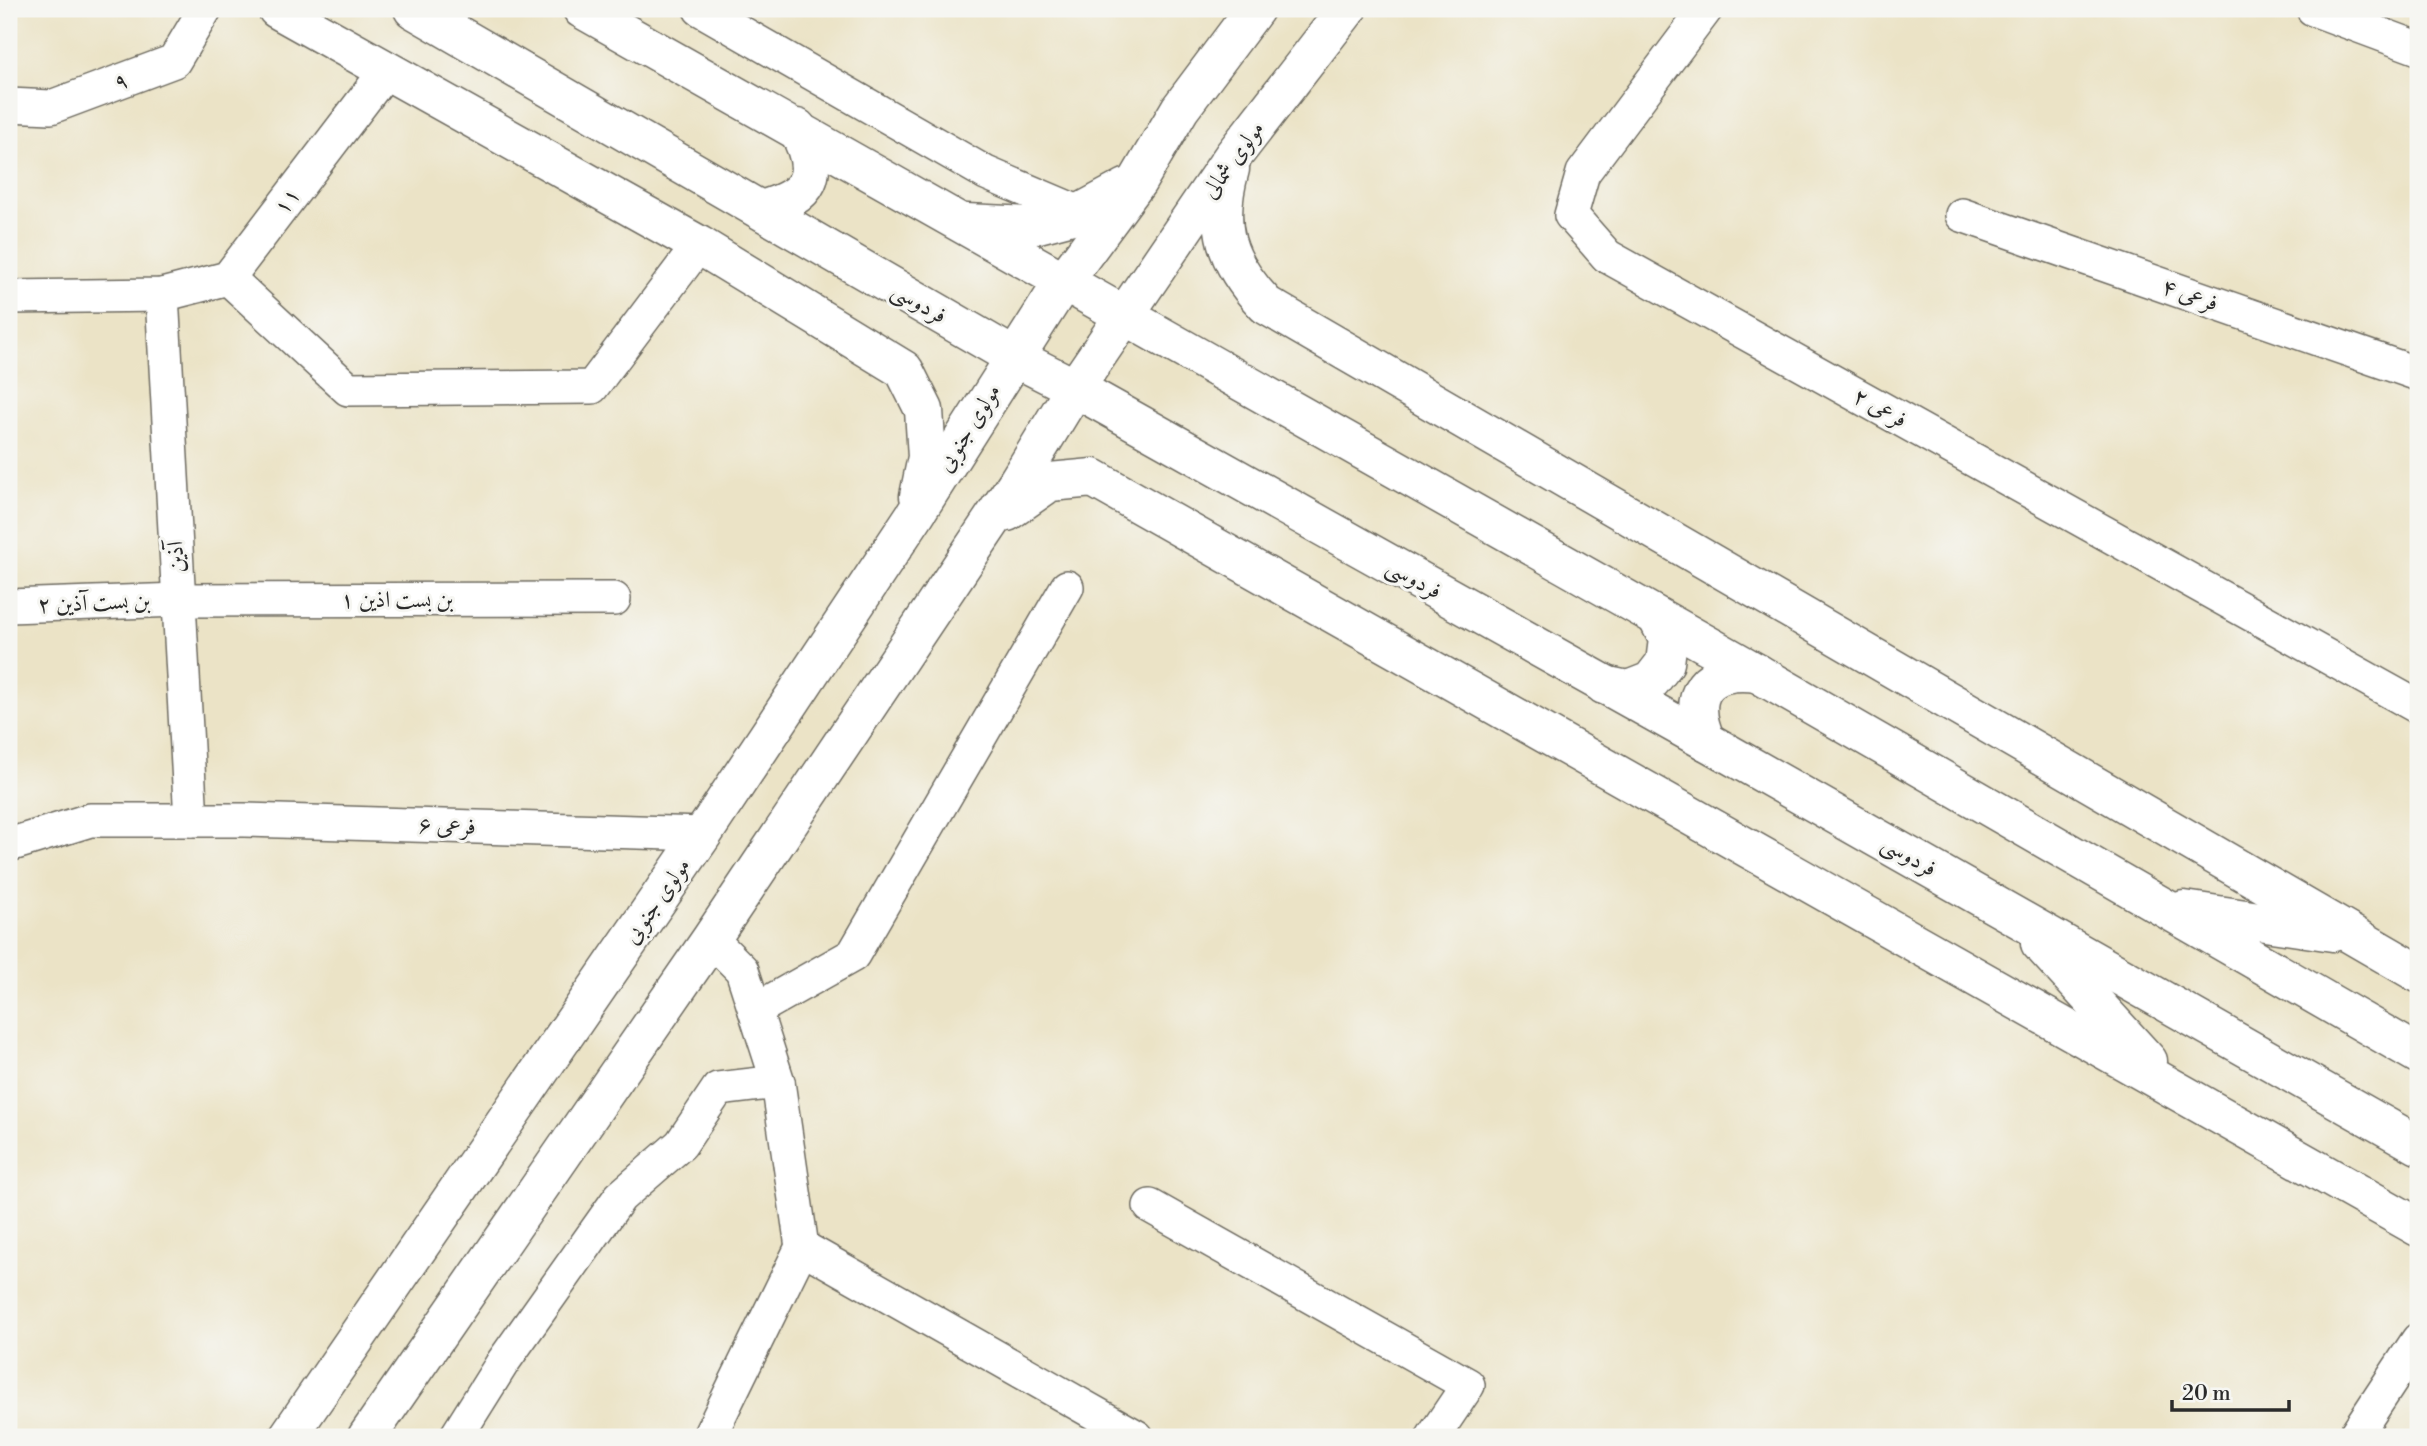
<svg xmlns="http://www.w3.org/2000/svg" width="2427" height="1446" font-family="'Libre Bodoni',Amiri,serif">
<style>
.lines{fill:none;stroke-linecap:round;stroke-linejoin:round}
.street-casing{stroke:#6e6b61;stroke-width:36}
.secondary-casing{stroke:#6e6b61;stroke-width:41}
.street{stroke:#fff;stroke-width:33}
.secondary{stroke:#fff;stroke-width:38}
.labels{text-anchor:middle;dominant-baseline:central;stroke-width:6;stroke-linejoin:round;paint-order:stroke}
.street-label{font-size:23px;fill:#2b2b2b;stroke:#f6f6f2}
</style>
<rect width="100%" height="100%" fill="#f6f6f2"/>
<filter id="ink" filterUnits="userSpaceOnUse"><feTurbulence type="fractalNoise" baseFrequency=".0143" numOctaves="2"/><feDisplacementMap in="SourceGraphic" scale="14" xChannelSelector="R" yChannelSelector="G"/><feConvolveMatrix kernelMatrix="1 2 1 2 8 2 1 2 1" color-interpolation-filters="sRGB"/></filter>
<filter id="wash" filterUnits="userSpaceOnUse"><feTurbulence type="fractalNoise" baseFrequency=".00686" numOctaves="4" result="noise"/><feDisplacementMap in="SourceGraphic" scale="28" xChannelSelector="R" yChannelSelector="G"/><feGaussianBlur stdDeviation="1.57" result="paint"/><feColorMatrix in="noise" values="0 0 0 0 0 0 0 0 0 0 0 0 0 0 0 0 0 1.4 0 .05"/><feComposite in="paint" operator="in"/></filter>
<g filter="url(#wash)">
<rect width="100%" height="100%" fill="#ebe3c6"/>
</g>
<g filter="url(#ink)">
<g class="lines">
<defs>
<g id="street">
<path d="M700,9L986,173L1080,213"/>
<path d="M1706,9L1583,173L1571,215L1607,256L2418,707"/>
<path d="M2313,9L2418,48"/>
<path d="M9,105L51,107L174,61L205,9"/>
<path d="M1962,215L2418,374"/>
<path d="M228,278L348,389L592,387L699,245"/>
<path d="M162,295L191,820"/>
<path d="M9,297L162,295L228,278L386,71"/>
<path d="M9,606L179,600L614,599"/>
<path d="M9,845L90,820H244L703,834"/>
<path d="M711,939L742,970L778,1082L802,1247L1137,1437"/>
<path d="M755,1010L853,955L1067,587"/>
<path d="M1150,1206L1468,1385L1433,1437"/>
<path d="M456,1437L503,1362L620,1197L681,1144L718,1089L778,1082"/>
<path d="M709,1437L802,1247"/>
<path d="M2354,1437L2418,1340"/>
</g>
<g id="secondary">
<path d="M277,9L699,245L904,370L924,410L927,457L919,496"/>
<path d="M413,9L1014,357L1075,388L1706,741L2418,1145"/>
<path d="M582,9L1757,673L2418,1054"/>
<path d="M1230,169C1214,226 1225,262 1266,305L2418,973"/>
<path d="M761,210C811,196 822,175 797,128"/>
<path d="M966,223L1031,226L1080,213L1126,188"/>
<path d="M1007,512L1050,482L1093,478L2418,1227"/>
<path d="M1604,685L1628,690L1651,681L1665,663L1668,639L1657,617"/>
<path d="M1706,741C1685,694 1707,666 1757,673"/>
<path d="M2184,910L2333,932"/>
<path d="M2040,943L2148,1061"/>
<path d="M288,1437L703,834L914,516L1063,282L1137,182L1180,109L1255,9"/>
<path d="M367,1437L711,939L1017,483L1075,388L1233,156L1347,9"/>
</g>
</defs>
<use href="#street" class="street-casing"/>
<use href="#secondary" class="secondary-casing"/>
<use href="#street" class="street"/>
<use href="#secondary" class="secondary"/>
</g>
</g>
<g class="labels">
<g class="street-label">
<text transform="translate(121 81) rotate(-20)">۹</text>
<text transform="translate(1233 160) rotate(-54)">مولوی شمالی</text>
<text transform="translate(287 201) rotate(-53)">۱۱</text>
<text transform="translate(2190 295) rotate(19)">فرعی ۴</text>
<text transform="translate(919 303) rotate(30)">فردوسی</text>
<text transform="translate(1880 408) rotate(29)">فرعی ۲</text>
<text transform="translate(969 428) rotate(-58)">مولوی جنوبی</text>
<text transform="translate(176 557) rotate(-93)">آذین</text>
<text transform="translate(1414 579) rotate(29)">فردوسی</text>
<text x="397" y="600">بن بست اذین ۱</text>
<text transform="translate(94 603) rotate(-2)">بن بست آذین ۲</text>
<text transform="translate(447 826) rotate(2)">فرعی ۶</text>
<text transform="translate(1909 856) rotate(30)">فردوسی</text>
<text transform="translate(657 901) rotate(-55)">مولوی جنوبی</text>
</g>
</g>
<rect width="2427" height="1446" fill="none" stroke="#f6f6f2" stroke-width="35"/>
<path d="M2172 1400v10h117v-10" fill="none" stroke="#2b2b2b" stroke-width="3.5"/>
<text x="2182" y="1400" font-size="21" fill="#2b2b2b" stroke="#f6f6f2" stroke-width="5" paint-order="stroke">20 m</text>
</svg>
